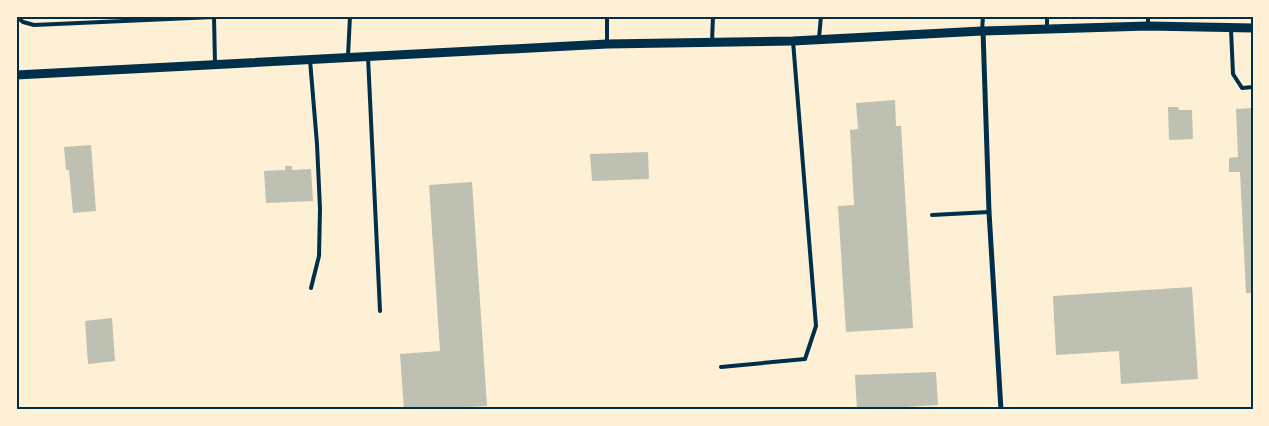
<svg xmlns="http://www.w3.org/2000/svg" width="1269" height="426" font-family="Mulish,sans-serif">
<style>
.building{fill:#bec0b2}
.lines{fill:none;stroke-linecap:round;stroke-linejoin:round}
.service{stroke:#003049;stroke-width:4}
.minor{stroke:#003049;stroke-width:5}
.tertiary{stroke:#003049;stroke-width:9}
.neatline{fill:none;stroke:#003049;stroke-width:2}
</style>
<rect width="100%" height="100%" fill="#fdf0d5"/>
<g class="building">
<path d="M895,100L896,126H901L913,328L846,332L838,206L854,205L850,130L858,129L856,103Z"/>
<path d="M1168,107H1178L1179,110H1192L1193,139L1169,140Z"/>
<path d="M1253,108V293H1246L1240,172H1229V158L1238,157L1236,109Z"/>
<path d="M91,145L96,211L73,213L69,170H66L64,147Z"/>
<path d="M648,152L649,179L592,181L590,154Z"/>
<path d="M285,166H292V170L311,169L313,201L266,203L264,171L285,170Z"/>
<path d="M472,182L487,406L404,410L400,354L440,351L429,185Z"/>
<path d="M1192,287L1198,379L1121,384L1119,351L1056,355L1053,296Z"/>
<path d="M112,318L115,361L88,364L85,321Z"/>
<path d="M936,372L938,405L857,410L855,375Z"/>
</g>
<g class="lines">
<g class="service">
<path d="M16,16L23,22L34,25L214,17L215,64"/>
<path d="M607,16V44"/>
<path d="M1047,16V29"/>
<path d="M1148,16V26"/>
<path d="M1231,29L1233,74L1242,88L1253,87"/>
<path d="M982,31L983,16"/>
<path d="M819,38L821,16"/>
<path d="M712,42L713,16"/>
<path d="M348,56L350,16"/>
<path d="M368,57L380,311"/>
<path d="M310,60L317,144L320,209L319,256L311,288"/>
<path d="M932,215L989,212"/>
<path d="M721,367L805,359L816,326L793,41"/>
</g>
<path class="minor" d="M983,31L989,212L1001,410"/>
<path class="tertiary" d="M16,75L607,44L793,41L982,31L1148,26L1253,28"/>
</g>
<rect width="1269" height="426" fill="none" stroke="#fdf0d5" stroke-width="35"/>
<rect x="18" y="18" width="1234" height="390" class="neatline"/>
</svg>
